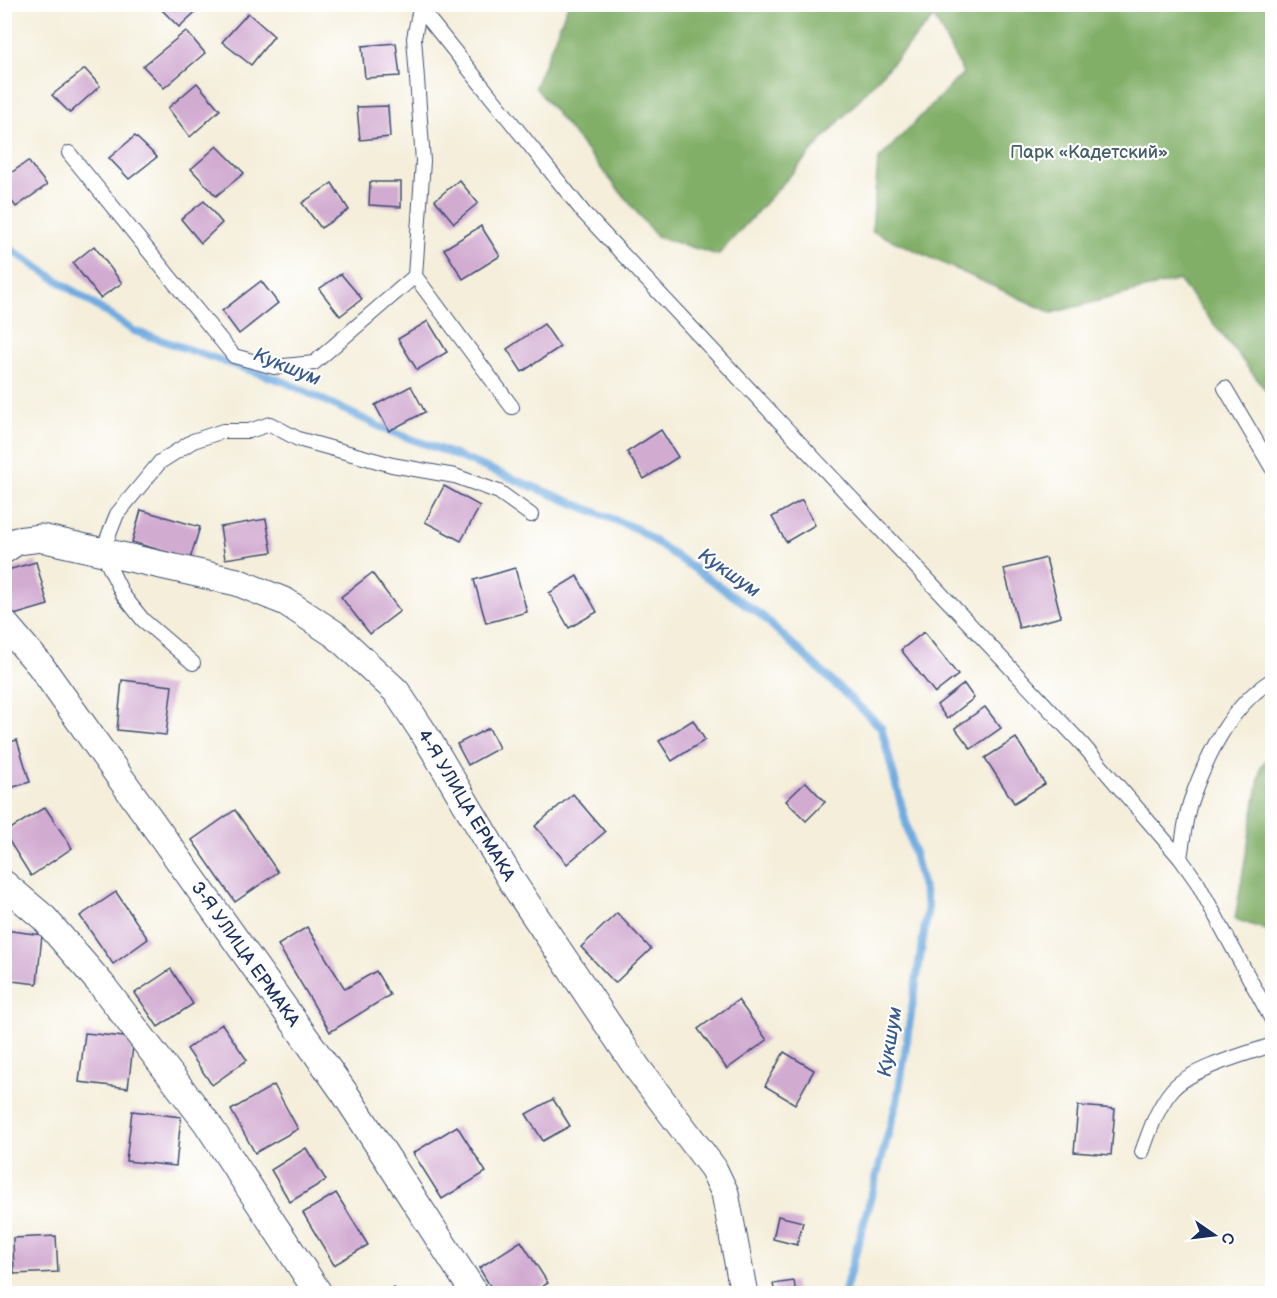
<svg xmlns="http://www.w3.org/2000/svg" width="1277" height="1298" font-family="'Balsamiq Sans',sans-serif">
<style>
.forest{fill:#81af67;stroke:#4e6f62;stroke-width:1.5}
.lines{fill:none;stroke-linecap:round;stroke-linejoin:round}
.stream{stroke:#6fabe0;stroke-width:8}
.building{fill:#d2abd1}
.service-casing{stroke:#3c4c71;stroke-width:16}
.minor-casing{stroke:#3c4c71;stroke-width:29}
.service{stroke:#fff;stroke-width:14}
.minor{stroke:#fff;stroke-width:27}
.labels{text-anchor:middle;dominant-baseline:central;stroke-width:4.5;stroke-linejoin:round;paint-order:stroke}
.park-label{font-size:18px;fill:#445e65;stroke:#fff}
.street-label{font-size:18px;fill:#1b2f5e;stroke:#fff}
.water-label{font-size:20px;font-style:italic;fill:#385a8c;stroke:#fff}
</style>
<rect width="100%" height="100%" fill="#fff"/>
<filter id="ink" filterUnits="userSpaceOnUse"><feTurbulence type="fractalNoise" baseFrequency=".0167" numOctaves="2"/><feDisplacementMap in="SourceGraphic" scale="12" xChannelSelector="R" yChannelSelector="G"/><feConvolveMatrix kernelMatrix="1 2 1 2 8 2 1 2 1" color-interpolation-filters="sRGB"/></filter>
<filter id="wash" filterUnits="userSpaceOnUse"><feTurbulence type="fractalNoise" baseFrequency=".008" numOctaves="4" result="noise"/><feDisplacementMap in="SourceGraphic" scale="24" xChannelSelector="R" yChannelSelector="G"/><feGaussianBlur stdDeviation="1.35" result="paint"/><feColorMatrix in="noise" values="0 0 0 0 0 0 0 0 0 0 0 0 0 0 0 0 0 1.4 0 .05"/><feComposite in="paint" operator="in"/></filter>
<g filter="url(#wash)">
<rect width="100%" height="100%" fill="#f4eeda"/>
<g class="forest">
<path d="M568,5H1272V398L1179,280L1052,313L872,231L878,160L963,73L934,17L718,255L657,237L535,87Z"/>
<path d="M1272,752V932L1235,919L1261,767Z"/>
</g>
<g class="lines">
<path class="stream" d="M4,245L134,331L285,382L389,431L442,450L637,529L761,615L881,727L928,907L897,1102L844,1294"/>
</g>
<g id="blocks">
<g class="building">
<path d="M156,4H204L179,27Z"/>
<path d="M248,13L274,36L251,65L222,42Z"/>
<path d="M186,31L205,53L164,88L143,66Z"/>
<path d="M396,43L400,76L365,78L362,46Z"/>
<path d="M85,69L100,86L70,113L52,95Z"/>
<path d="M197,83L220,110L190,137L168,108Z"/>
<path d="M388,106L390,137L360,140L357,107Z"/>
<path d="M135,136L157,157L129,179L109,158Z"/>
<path d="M217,146L244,173L216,196L191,169Z"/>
<path d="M28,161L47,185L16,207L4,191V178Z"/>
<path d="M459,180L478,203L454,223L435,200Z"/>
<path d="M370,182H401V207L369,205Z"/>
<path d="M332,183L349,210L321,228L302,203Z"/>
<path d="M204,201L222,223L201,243L181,219Z"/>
<path d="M481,226L500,256L463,279L444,249Z"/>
<path d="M94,246L122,283L100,298L73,263Z"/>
<path d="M341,274L362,299L340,316L319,289Z"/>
<path d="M261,281L278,303L239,334L222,311Z"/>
<path d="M428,321L447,352L417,370L398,339Z"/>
<path d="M544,324L560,347L522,372L507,349Z"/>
<path d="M411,386L425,412L389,431L375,405Z"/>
<path d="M661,430L678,457L644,479L627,452Z"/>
<path d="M444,486L480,506L461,541L425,522Z"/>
<path d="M802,500L815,525L786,542L772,517Z"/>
<path d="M141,510L200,527L190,559L132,542Z"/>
<path d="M266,519L272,552L225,559L220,527Z"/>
<path d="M1046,558L1061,617L1019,628L1004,569Z"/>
<path d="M36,562L48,605L7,617L4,607V571Z"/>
<path d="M515,568L527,612L486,623L474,580Z"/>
<path d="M372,573L400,611L370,634L341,597Z"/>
<path d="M577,576L597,612L569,628L549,593Z"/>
<path d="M924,632L958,675L935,693L901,650Z"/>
<path d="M122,680L172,686L166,735L117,730Z"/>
<path d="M964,684L974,698L947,719L937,705Z"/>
<path d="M985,707L1001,728L971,749L955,728Z"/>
<path d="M693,720L705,740L672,761L659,741Z"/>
<path d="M489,728L499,748L468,765L457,744Z"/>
<path d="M1016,738L1045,784L1014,803L985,758Z"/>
<path d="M17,740L30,782L4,790V744Z"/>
<path d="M806,782L825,802L806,821L786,801Z"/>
<path d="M573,794L605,832L567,864L535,826Z"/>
<path d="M45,807L72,848L31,876L4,833Z"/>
<path d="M235,810L278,872L235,902L192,840Z"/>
<path d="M116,892L148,939L113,964L80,916Z"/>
<path d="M617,913L651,949L615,983L581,947Z"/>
<path d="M307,927L345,989L376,971L390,995L330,1032L278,945Z"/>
<path d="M4,930L42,935L37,984L4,980Z"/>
<path d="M171,969L193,1004L158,1027L135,993Z"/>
<path d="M738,1000L767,1040L727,1069L698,1029Z"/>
<path d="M222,1024L247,1060L212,1085L187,1049Z"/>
<path d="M85,1033L134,1038L128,1088L79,1082Z"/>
<path d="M784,1052L814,1070L795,1104L765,1086Z"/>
<path d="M274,1085L298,1129L255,1153L231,1110Z"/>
<path d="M553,1099L570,1126L543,1141L526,1114Z"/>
<path d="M1078,1106L1115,1109L1111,1155L1074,1152Z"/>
<path d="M132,1111L181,1117L176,1166L126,1161Z"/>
<path d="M457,1126L486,1172L442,1199L413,1153Z"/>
<path d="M306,1148L326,1180L290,1202L271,1170Z"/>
<path d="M336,1193L368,1245L334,1265L303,1213Z"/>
<path d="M778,1216L803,1222L797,1245L773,1239Z"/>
<path d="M56,1236L58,1272L14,1274L13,1238Z"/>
<path d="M521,1241L548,1283L531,1294H495L479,1268Z"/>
<path d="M794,1281L796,1294H775L773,1284Z"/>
<path d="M394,1288L398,1294H385Z"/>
</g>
</g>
</g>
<g filter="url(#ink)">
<use href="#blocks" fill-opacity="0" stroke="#3c4c71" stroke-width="1.5"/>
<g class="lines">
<defs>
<g id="service">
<path d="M418,4L420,8L414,38L423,161L415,276L512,407"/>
<path d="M420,8L584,213L1082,744L1180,858L1197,882L1272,1020"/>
<path d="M69,153L234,356L274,367L314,363L415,276"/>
<path d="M1225,388L1272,468"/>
<path d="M193,663L143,620L123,595L102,552L117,514L160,462L193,441L223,431H249L270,424L298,439L392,465L455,476L499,492L531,515"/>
<path d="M1180,858C1183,840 1185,820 1190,803C1206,757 1230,706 1272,680"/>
<path d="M1142,1152C1150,1130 1157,1108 1172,1090C1189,1069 1247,1054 1272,1045"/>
</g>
<g id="minor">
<path id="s1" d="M4,550L17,541L41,538L237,582L286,602L336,635L396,691L427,738L513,883L638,1069L713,1168L725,1193L744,1294"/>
<path id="s2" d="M4,623L40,665L344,1092L475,1294"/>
<path d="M4,884L44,918L101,984L207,1123L319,1294"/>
</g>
</defs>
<use href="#service" class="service-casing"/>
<use href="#minor" class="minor-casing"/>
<use href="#service" class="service"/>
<use href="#minor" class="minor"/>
</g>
</g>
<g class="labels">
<g class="park-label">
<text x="1089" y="152">Парк «Кадетский»</text>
</g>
<g class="street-label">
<text stroke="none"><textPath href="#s1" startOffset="570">4-Я УЛИЦА ЕРМАКА</textPath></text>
<text stroke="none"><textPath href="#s2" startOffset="410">3-Я УЛИЦА ЕРМАКА</textPath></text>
</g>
<g class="water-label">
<text transform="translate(287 367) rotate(22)">Кукшум</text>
<text transform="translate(729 573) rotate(35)">Кукшум</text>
<text transform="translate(890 1042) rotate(-81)">Кукшум</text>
</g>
</g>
<rect width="1277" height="1298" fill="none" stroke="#fff" stroke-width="24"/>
<g transform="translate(1214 1235) rotate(104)" stroke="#ffffff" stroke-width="4.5" paint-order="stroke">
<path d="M0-4.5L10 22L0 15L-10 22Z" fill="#1b2f5e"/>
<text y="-9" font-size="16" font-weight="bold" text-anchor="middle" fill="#1b2f5e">С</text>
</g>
</svg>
